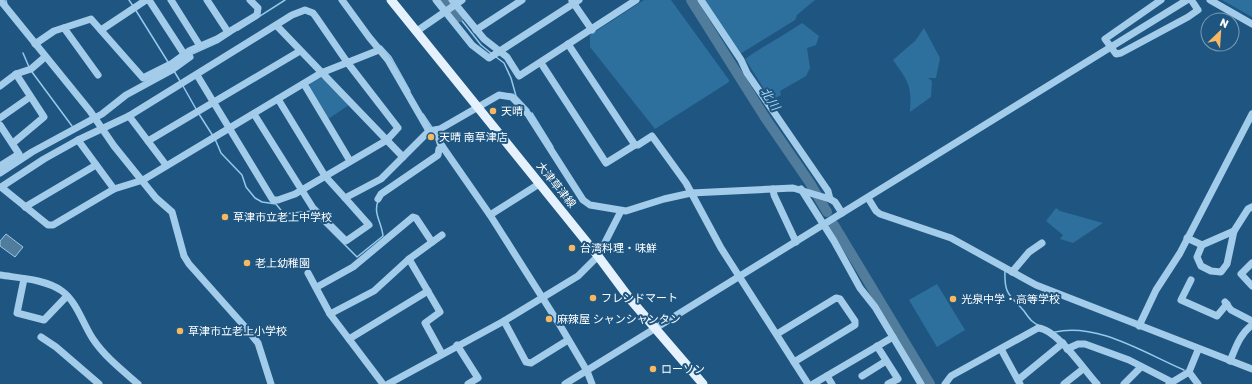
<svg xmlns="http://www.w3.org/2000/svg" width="1252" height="384" font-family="Rubik,'Noto Sans JP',sans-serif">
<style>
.green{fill:#2d6f9d}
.water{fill:#527c9b;stroke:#96c9eb}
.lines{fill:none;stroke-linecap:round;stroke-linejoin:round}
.stream{stroke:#96c9eb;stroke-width:1.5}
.river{stroke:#527c9b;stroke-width:10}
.minor{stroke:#a2cce9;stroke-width:7}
.major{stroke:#e5f2fe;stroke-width:9}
.poi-dot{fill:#f8b861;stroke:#1e5681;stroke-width:1.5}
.labels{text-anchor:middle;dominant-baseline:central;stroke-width:4;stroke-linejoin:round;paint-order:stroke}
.poi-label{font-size:11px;fill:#fff;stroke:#1e5681;text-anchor:start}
.street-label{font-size:11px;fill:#fff;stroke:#1e5681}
.water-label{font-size:12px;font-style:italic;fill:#aed5f1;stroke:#1e5681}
</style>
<rect width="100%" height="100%" fill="#1e5681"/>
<g class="green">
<path d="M644,0H671L729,80V82L655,129L590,47V35Z"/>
<path d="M705,0H815L797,15L795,20L740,54Z"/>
<path d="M1222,0H1252V17Z"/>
<path d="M802,23L819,36L816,45L807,48L810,68L806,76L780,91L781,95L771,100L745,59C763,46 783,36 802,23Z"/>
<path d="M924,28L940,58L936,78H928L932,81L931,97L910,112C912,85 908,81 893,60L915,41Z"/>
<path d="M320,77L325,80L349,105L328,119L309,87L310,83Z"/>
<path d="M1056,208L1060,211L1103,223L1073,243L1060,239L1063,235L1046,221Z"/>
<path d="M937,284L965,330L937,347L909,300Z"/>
</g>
<path class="water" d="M6,234L23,247L15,257L0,246V241Z"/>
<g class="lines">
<g class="stream">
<path d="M6,0L7,5"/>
<path d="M129,0L133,6"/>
<path d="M135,9L168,62"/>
<path d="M459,17L481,45L492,54"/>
<path d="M238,30L285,0"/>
<path d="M381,46L391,57L410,91"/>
<path d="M23,53L29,67"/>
<path d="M190,55L219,42L231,34"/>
<path d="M496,57L504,63L511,78L516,96L529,110"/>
<path d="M174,71L180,81"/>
<path d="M32,72L72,126"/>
<path d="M183,86L196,109"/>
<path d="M532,113L553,147"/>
<path d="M199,114L213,136"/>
<path d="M423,114L433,129"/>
<path d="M215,139L221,153L242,175L246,187L255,198L262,202L276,204L284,214L312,211"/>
<path d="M316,216L357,257L383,236C382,223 373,214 378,201"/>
<path d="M1005,271C1004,295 1010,295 1024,311C1029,318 1031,322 1040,326"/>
<path d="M1055,332C1097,322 1146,354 1184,370"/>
</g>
<g class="river">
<path d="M444,0L459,17"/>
<path d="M691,0L766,119L810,183L827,212"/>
<path d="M834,225L930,384"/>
</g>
<g class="minor">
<path d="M0,0L90,111L114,146L156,198L172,212L184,256L189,264L246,328L258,343L271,384"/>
<path d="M149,0L184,54"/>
<path d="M171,0L200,46"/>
<path d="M207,0L228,32"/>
<path d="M342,0L369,37L388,60L429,131"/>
<path d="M436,0L472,45L489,58L579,0"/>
<path d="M452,0L484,39L507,57L519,76L636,0"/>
<path d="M701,0L741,60L747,73L828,191L830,199"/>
<path d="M1161,0L1105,39L1116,54L1121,53L1188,17L1198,10L1192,1"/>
<path d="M1210,0L1252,24"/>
<path d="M572,1L592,30"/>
<path d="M277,26L403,157"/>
<path d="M64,28L98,75"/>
<path d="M101,30L146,0"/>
<path d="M476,30L522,0"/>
<path d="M417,31L462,0"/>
<path d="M35,44L54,31L91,19L143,78L171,64L189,51L217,39L257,15L258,8L250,0"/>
<path d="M541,63L606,163L635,145L568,44"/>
<path d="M197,75C222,116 246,156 271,197L273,200H278L295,194L387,140L398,128L347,62L316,17L313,13L305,10L292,15L129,116L78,140L44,159L1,187L48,225H53L114,189L143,180L321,73L379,50"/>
<path d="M304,84L350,161"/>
<path d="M0,86L16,74L31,69L45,57"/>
<path d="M278,99L325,176L345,198L381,179L429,131L440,129L499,95L512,97L528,114L583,200L590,205L626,211L664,199L691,193L793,188L830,199L835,202L842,213"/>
<path d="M254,114L313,208L346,241L369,225L345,198"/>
<path d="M129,116L166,165"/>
<path d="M0,118L30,97"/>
<path d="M0,125L19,154L0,166"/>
<path d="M436,130L440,143L490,215L561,327L587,371L592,384"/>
<path d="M78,140L114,189"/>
<path d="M148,141L300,51"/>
<path d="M13,143L44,117L16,74"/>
<path d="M635,145H638L652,136L686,183L721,248L808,384"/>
<path d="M0,173L32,152L102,114L126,95L172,70L190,57"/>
<path d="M773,189L774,195L796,242"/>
<path d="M801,189L834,241L860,288L875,307L921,384"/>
<path d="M868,198L876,211L880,214L951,238L1036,285L1252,369"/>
<path d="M378,199L381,194L438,155L439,149L442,146"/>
<path d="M25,207L96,165"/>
<path d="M490,215L539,184"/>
<path d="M1187,238L1202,245L1234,231L1248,209L1252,207"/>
<path d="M1202,245L1197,257L1201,266L1211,271L1221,272L1227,264L1234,231"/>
<path d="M409,259L440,312L425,323L442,354"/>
<path d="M1252,263L1241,274L1252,286"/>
<path d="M1012,272L1029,252L1042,243"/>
<path d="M308,273L330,314L383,384"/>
<path d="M0,275C19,278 45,279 62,291C77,302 83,324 93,339C105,357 122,370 138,384"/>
<path d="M24,279L17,313L44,320L67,296"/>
<path d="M1191,280L1181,300L1217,316L1227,304"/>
<path d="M317,287L353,267L413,217L416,218L432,242"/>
<path d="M1225,302L1231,310L1252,321"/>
<path d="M330,314L374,291L409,259L442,235"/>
<path d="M504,321L526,362L531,363L568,340"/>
<path d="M1139,326L1156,290L1180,253L1252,114"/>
<path d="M777,334L836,298L840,299L855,321V325L794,362"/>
<path d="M41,337L56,347L99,384"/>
<path d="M349,339L428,291"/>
<path d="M457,345L478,378L468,384"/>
<path d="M877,346L898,379L888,384"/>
<path d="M1001,349L1020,384"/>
<path d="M1067,349L1078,344H1085L1129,360L1172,382"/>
<path d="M1230,361C1236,347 1240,334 1252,325"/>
<path d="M1189,372L1198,384"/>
<path d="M827,376L832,384"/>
<path d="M862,376L886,361"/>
<path d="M1018,380L1063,343"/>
<path d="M388,384L504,321L578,276L598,256L621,211"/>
<path d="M565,384L1187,0"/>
<path d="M813,384L893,337"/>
<path d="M945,384L951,376L1038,328C1057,329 1084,370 1097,384"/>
<path d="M1064,384L1083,369"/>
<path d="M1124,384L1141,367"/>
<path d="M1169,384L1189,372L1198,350"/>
</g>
<path class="major" d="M391,0L598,256L630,299L703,384"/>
</g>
<g class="poi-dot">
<circle cx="493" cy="111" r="4"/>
<circle cx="431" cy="137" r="4"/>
<circle cx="225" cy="217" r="4"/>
<circle cx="572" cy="248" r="4"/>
<circle cx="247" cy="263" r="4"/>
<circle cx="593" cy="298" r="4"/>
<circle cx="953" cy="299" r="4"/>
<circle cx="549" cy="319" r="4"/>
<circle cx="180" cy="331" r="4"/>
<circle cx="653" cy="369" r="4"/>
</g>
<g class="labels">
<g class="poi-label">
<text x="501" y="111">天晴</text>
<text x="439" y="137">天晴 南草津店</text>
<text x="233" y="217">草津市立老上中学校</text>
<text x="580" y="248">台湾料理・味鮮</text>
<text x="255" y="263">老上幼稚園</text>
<text x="601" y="298">フレンドマート</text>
<text x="961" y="299">光泉中学・高等学校</text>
<text x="557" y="319">麻辣屋 シャンシャンタン</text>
<text x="188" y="331">草津市立老上小学校</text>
<text x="661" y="369">ローソン</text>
</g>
<g class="street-label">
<text transform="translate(556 185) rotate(51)">大津草津線</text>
</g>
<g class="water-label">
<text transform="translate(770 99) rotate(57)">北川</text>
</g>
</g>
<g transform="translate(1220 32) rotate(25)"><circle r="19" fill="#1e5681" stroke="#789ab3"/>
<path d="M0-3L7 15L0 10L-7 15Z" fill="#f8b861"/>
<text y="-6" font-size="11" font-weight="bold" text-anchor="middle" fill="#ffffff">N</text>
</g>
</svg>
